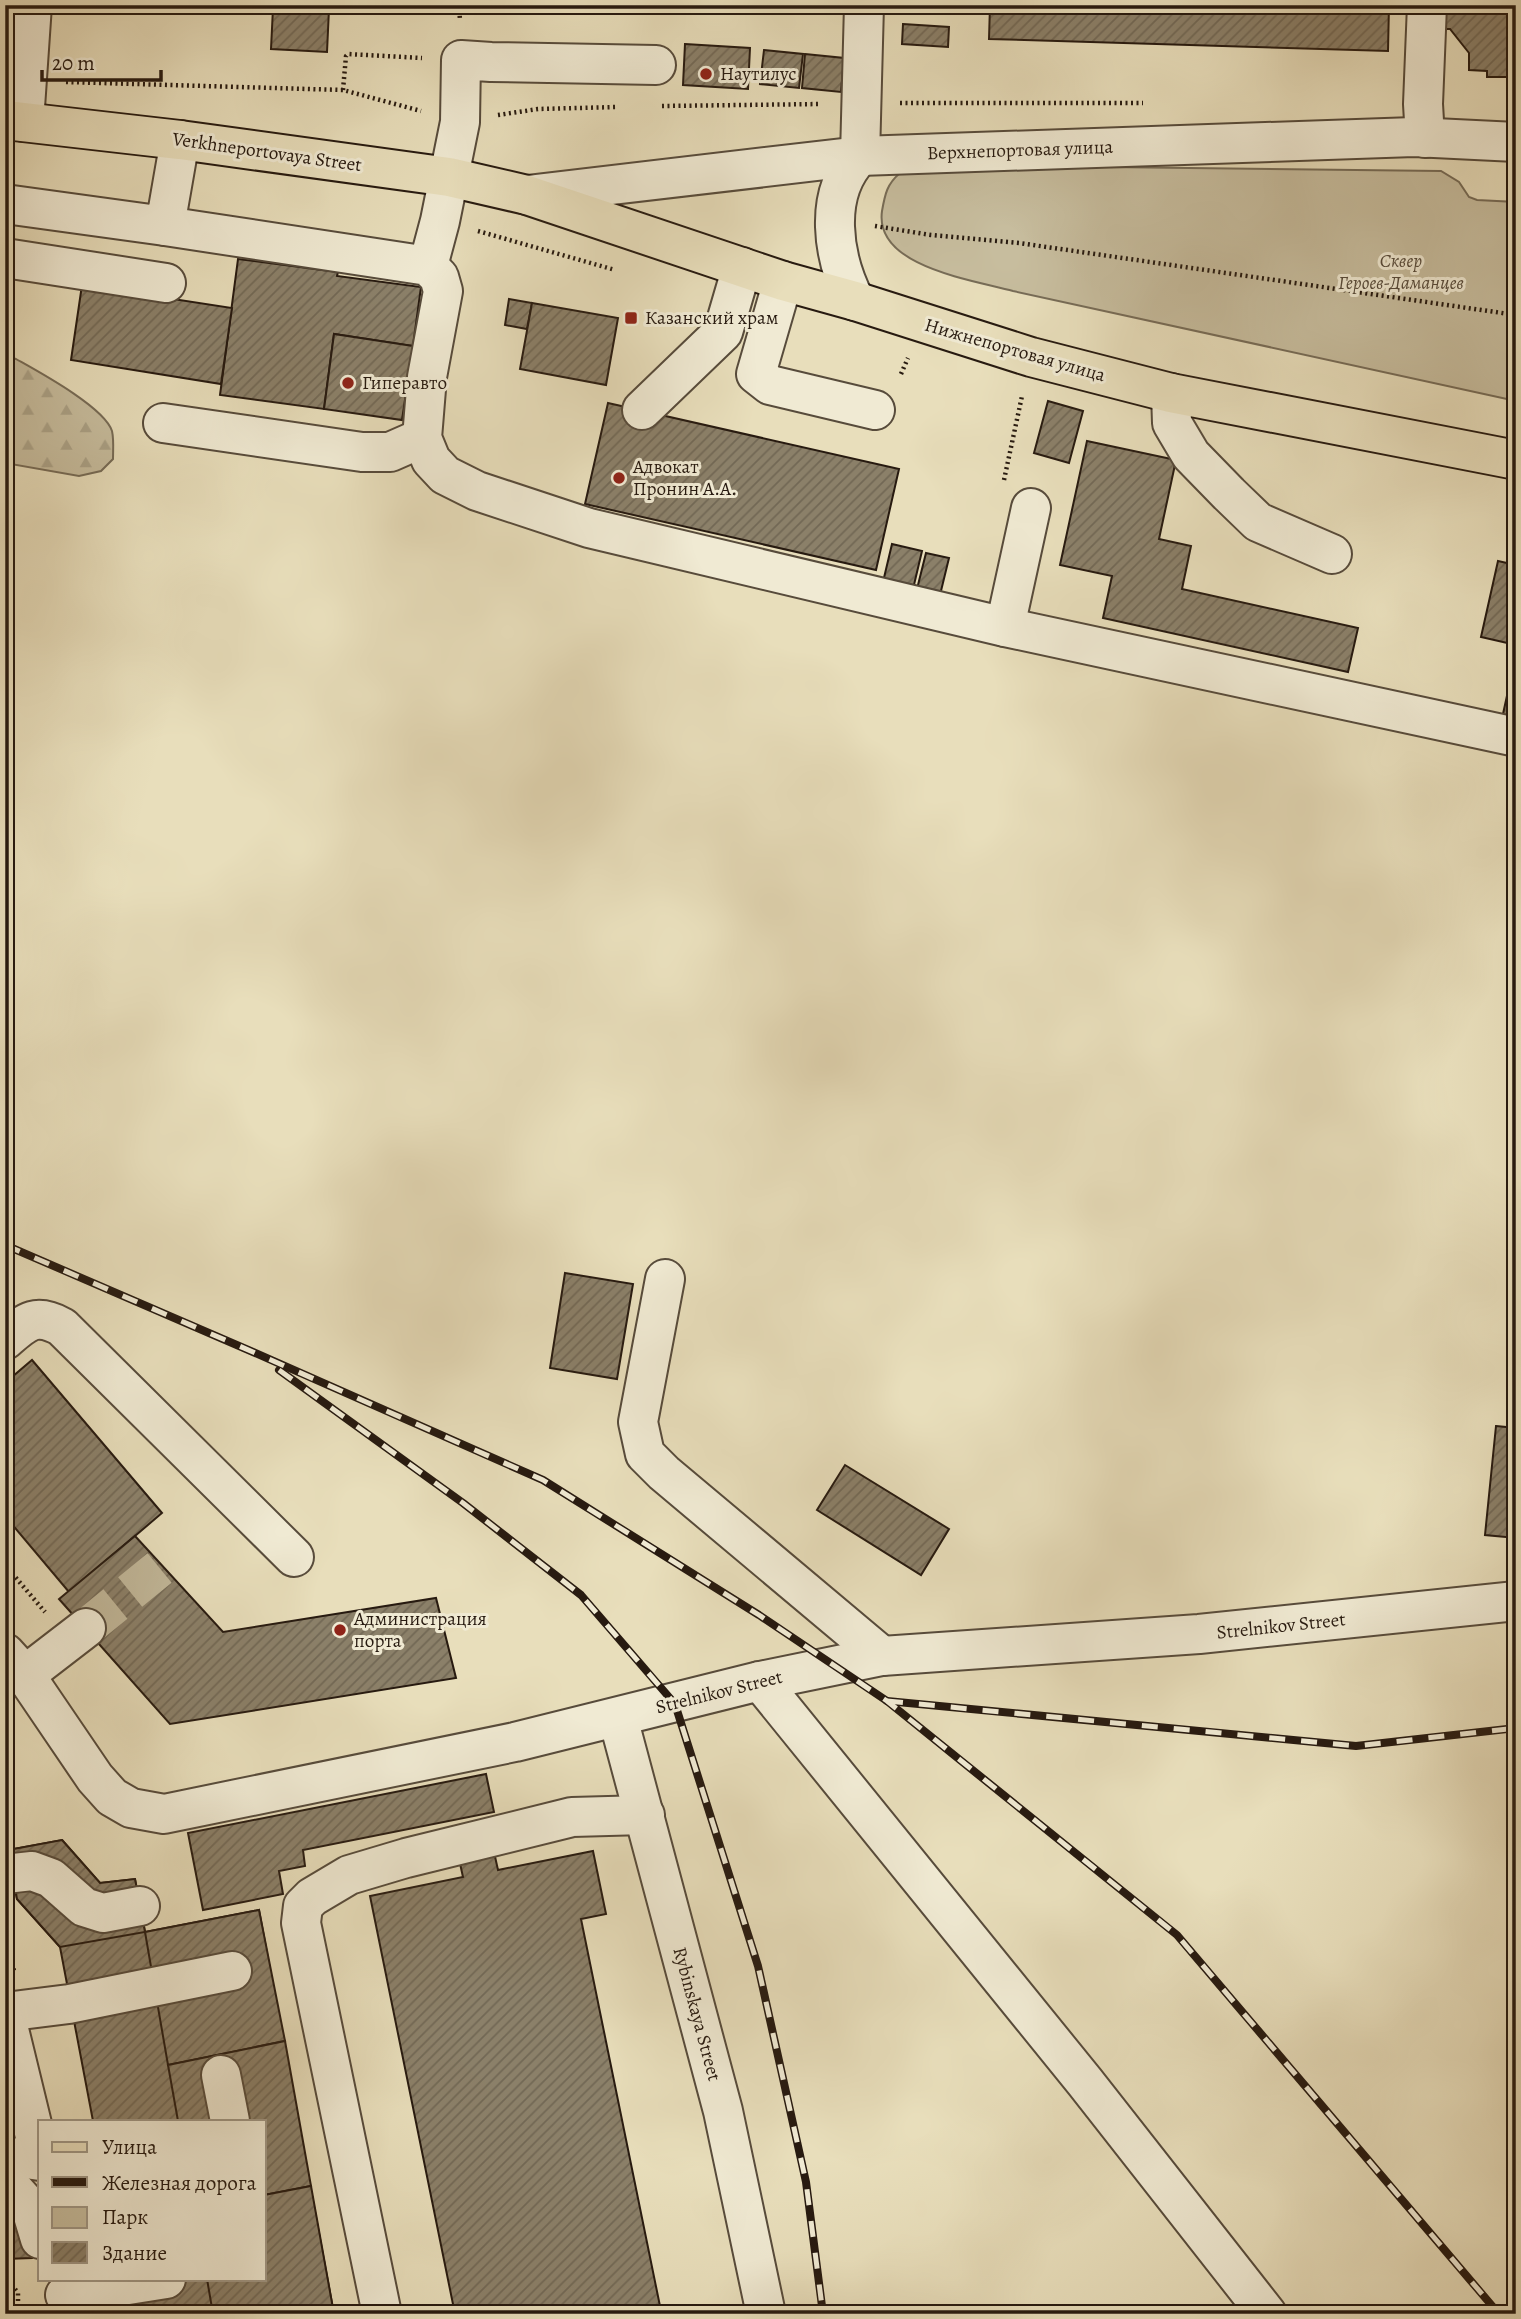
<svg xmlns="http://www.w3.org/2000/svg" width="1521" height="2319" font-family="Alegreya,serif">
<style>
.forest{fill:url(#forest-firs);stroke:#776c57;stroke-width:2}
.park{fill:#c7bd9e;stroke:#776c57;stroke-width:2}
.building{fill:url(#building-hatch);stroke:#271a10;stroke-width:2}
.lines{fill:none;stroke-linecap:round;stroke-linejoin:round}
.minor-tunnel{stroke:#c1b799;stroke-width:38;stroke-dasharray:38 19;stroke-linecap:butt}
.minor-casing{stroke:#574b3b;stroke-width:42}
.major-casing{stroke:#271a10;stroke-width:42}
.path{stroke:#271a10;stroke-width:4.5;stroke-dasharray:2 3.5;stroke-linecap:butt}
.minor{stroke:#f0ead3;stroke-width:38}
.major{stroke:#e8debb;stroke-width:38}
.rail-casing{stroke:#271a10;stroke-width:8}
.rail{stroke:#f0ead3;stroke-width:5;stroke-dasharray:16;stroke-linecap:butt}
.poi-dot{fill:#8f2418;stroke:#f0ead3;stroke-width:2.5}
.labels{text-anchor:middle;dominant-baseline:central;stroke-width:6;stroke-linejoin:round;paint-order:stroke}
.poi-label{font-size:19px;fill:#271a10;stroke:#f0ead3;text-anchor:start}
.street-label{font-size:19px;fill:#271a10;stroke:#f0ead3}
.park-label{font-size:19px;font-style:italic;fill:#574b3b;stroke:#f0ead3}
</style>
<defs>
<pattern id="forest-firs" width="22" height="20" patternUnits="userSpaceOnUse" patternTransform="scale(1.75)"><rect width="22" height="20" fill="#c7bd9e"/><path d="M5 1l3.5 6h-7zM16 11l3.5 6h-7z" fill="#aba287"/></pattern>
<pattern id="building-hatch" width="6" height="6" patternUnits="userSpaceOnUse" patternTransform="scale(1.75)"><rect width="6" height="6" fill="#8b8069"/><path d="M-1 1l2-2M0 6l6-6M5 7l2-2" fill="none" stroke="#726855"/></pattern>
</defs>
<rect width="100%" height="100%" fill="#e8debb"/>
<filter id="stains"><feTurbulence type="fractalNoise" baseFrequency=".00286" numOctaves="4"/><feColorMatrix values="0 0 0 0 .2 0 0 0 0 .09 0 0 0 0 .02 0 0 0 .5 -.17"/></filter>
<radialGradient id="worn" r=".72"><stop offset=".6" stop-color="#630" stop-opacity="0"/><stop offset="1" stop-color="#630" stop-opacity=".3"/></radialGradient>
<path class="forest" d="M5,356L16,359C39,372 104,407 112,431C114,440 113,450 113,459L101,471L79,476L5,463Z"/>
<path class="park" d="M973,160L1106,167L1441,171L1459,182L1469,197L1477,200L1516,202V401L1013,291C974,280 874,267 882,211C885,194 887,184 900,173Z"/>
<g class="building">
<path d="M273,5H366V11L273,8Z"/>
<path d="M990,5H1389L1388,51L989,39Z"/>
<path d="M1472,5H1516V83L1511,77H1487V71L1469,70V53L1450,29H1443L1444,8H1472Z"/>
<path d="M273,8L329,9L327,52L271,49Z"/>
<path d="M903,24L949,27L948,47L902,44Z"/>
<path d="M685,44L750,48L748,89L683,85Z"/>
<path d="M764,50L803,54L799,88L760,84Z"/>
<path d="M805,54L844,58L841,92L802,88Z"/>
<path d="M238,259L338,272L337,276L421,287L413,346L334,334L324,409L220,395Z"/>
<path d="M82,285L232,308L221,384L71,360Z"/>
<path d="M509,299L532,303L527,329L505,325Z"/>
<path d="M532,303L618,318L606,385L520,369Z"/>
<path d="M334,334L413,346L402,420L324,409Z"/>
<path d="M1048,401L1083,411L1069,463L1034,453Z"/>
<path d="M608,403L899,469L876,570L585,504Z"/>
<path d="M1087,441L1176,460L1159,539L1191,546L1182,589L1358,628L1348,672L1103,618L1112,576L1060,565Z"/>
<path d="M892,544L922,551L913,589L883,582Z"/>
<path d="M926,553L949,558L940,595L917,589Z"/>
<path d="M1498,561L1516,565V645L1481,637Z"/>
<path d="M1510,682L1516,684V726L1501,723Z"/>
<path d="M565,1273L633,1284L617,1379L550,1368Z"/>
<path d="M32,1360L162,1513L69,1592L5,1516V1383Z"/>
<path d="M1496,1426L1516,1428V1538L1485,1535Z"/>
<path d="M845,1465L949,1529L921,1575L817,1510Z"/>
<path d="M135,1536L223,1632L436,1598L456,1678L170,1724L59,1599Z"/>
<path d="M486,1774L494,1812L303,1850L305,1866L279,1871L283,1894L203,1910L188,1833Z"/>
<path d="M62,1840L100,1883L135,1879L145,1932L259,1910L334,2314H132L125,2279H264V2121H93L60,1947L17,1899L8,1850Z"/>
<path d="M62,1840L100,1883L135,1879L145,1932L60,1947L17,1899L8,1850Z"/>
<path d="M593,1851L606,1914L581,1919L661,2311L649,2314H455L370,1896L463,1877L459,1859L494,1852L498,1870Z"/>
<path d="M259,1910L285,2041L168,2065L145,1932Z"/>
<path d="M285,2041L311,2186L264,2195V2121H178L168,2065Z"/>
<path d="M311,2186L334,2314H213L207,2279H264V2195Z"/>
<path d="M5,2200L33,2235L32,2258L5,2259Z"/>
</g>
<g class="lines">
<path class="minor-tunnel" d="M86,1628L162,1566"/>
<defs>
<g id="minor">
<path d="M24,122L32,5"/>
<path d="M1425,138L1423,104L1427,5"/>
<path d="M527,195L860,156L1414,137L1516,142"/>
<path d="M5,204L165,226L180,140"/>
<path d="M165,226L428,266L439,277L443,291L427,377L422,438L431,460L445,475L477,491L589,528L1005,627L1516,737"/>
<path d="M5,258L166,283"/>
<path d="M428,266L440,221L460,122L461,60L491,62L656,65"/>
<path d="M783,281L756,374L770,385L875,410"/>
<path d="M855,301C833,258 822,194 860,156L864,5"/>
<path d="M1171,393L1172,423L1191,455L1229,494L1258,522L1332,554"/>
<path d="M642,410L723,332L742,267"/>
<path d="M163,423L362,452H390L422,438"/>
<path d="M1005,627L1031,508"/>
<path d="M665,1279L638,1422L645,1454L664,1473L882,1656"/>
<path d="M5,1340C26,1322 35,1312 62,1327L294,1557"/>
<path d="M5,1653L25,1675L95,1778L112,1797L131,1808L164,1814L515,1742L760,1681L882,1656L1199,1634L1516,1601"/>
<path d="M25,1675L86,1628"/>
<path d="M760,1681L1085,2082L1267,2314"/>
<path d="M618,1718L723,2111L766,2314"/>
<path d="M5,1874L32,1871L51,1878L84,1907L103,1913L140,1906"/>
<path d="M5,2012L69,2004L232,1971"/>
<path d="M5,2013L40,2157"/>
<path d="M221,2075L230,2121"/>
<path d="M5,2156L40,2161"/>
<path d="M13,2189L31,2209L40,2239"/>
<path d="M65,2295L166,2279"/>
<path d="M382,2314L301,1923L303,1906L312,1897L349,1875L406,1858L572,1817L645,1815"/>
</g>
<path id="major" d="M5,120L180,140L449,177L527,195L783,281L855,301L1031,357L1171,393L1516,460"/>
</defs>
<use href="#minor" class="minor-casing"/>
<use href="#major" class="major-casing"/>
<g class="path">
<path d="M459,5L460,21"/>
<path d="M66,82L343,90L421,111"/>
<path d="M343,90L346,56L348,54L422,58"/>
<path d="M900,103H1143"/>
<path d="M662,106L821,104"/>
<path d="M498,115L538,109L618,107"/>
<path d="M875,226L931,235L1019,243L1516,315"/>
<path d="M478,231L615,270"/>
<path d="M901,374L908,358"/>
<path d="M1004,480L1022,396"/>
<path d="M5,1565L45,1612"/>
<path d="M5,1931L14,1971"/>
<path d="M5,2276L18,2293V2314"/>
</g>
<use href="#minor" class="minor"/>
<use href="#major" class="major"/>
<defs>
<g id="rail">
<path d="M5,1245L253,1352L543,1480L759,1615L887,1701L1177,1935L1499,2314"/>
<path d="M279,1370L463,1503L581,1595L675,1704L758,1966L806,2182L823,2314"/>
<path d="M887,1701L1356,1746L1516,1728"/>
</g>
</defs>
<use href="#rail" class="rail-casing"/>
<use href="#rail" class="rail"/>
</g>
<g class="poi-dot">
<circle cx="706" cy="74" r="7"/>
<rect x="624" y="311" width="14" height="14" rx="3.5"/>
<circle cx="348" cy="383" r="7"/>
<circle cx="619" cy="478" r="7"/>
<circle cx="340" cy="1630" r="7"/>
</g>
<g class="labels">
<g class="poi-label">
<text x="720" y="74">Наутилус</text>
<text x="645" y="318">Казанский храм</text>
<text x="362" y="383">Гиперавто</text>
<text x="633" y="467">Адвокат<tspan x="633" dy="22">Пронин А.А.</tspan></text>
<text x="354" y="1619">Администрация<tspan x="354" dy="22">порта</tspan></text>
</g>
<g class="street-label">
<text transform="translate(1020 150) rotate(-2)">Верхнепортовая улица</text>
<text transform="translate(267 152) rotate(8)">Verkhneportovaya Street</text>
<text transform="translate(1015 350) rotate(16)">Нижнепортовая улица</text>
<text transform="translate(1281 1626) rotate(-6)">Strelnikov Street</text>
<text transform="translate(719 1692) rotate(-14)">Strelnikov Street</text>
<text transform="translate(697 2014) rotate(75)">Rybinskaya Street</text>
</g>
<g class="park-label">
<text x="1401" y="261">Сквер<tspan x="1401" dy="22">Героев-Даманцев</tspan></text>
</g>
</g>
<rect width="1521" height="2319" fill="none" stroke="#e8debb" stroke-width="28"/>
<rect x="7" y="7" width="1507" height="2305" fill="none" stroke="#271a10" stroke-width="3.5"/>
<rect x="14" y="14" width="1493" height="2291" fill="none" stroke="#271a10" stroke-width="2"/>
<rect x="38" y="2120" width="228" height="161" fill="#f0ead3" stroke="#a09785" stroke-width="2"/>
<rect x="52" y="2142" width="35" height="10" fill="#e8debb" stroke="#a09785" stroke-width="2"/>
<text x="102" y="2154" font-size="21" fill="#271a10">Улица</text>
<rect x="52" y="2177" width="35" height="10" fill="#271a10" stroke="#a09785" stroke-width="2"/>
<text x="102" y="2190" font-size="21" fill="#271a10">Железная дорога</text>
<rect x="52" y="2207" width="35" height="21" fill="#c7bd9e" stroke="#a09785" stroke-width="2"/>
<text x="102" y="2224" font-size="21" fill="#271a10">Парк</text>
<rect x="52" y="2242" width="35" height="21" fill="url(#building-hatch)" stroke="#a09785" stroke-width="2"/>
<text x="102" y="2260" font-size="21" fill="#271a10">Здание</text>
<path d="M42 70v10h119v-10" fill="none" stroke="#271a10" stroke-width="3.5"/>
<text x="52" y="70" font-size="21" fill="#271a10" stroke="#f0ead3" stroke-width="5" paint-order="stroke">20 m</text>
<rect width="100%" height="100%" filter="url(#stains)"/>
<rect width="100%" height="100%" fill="url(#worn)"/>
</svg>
